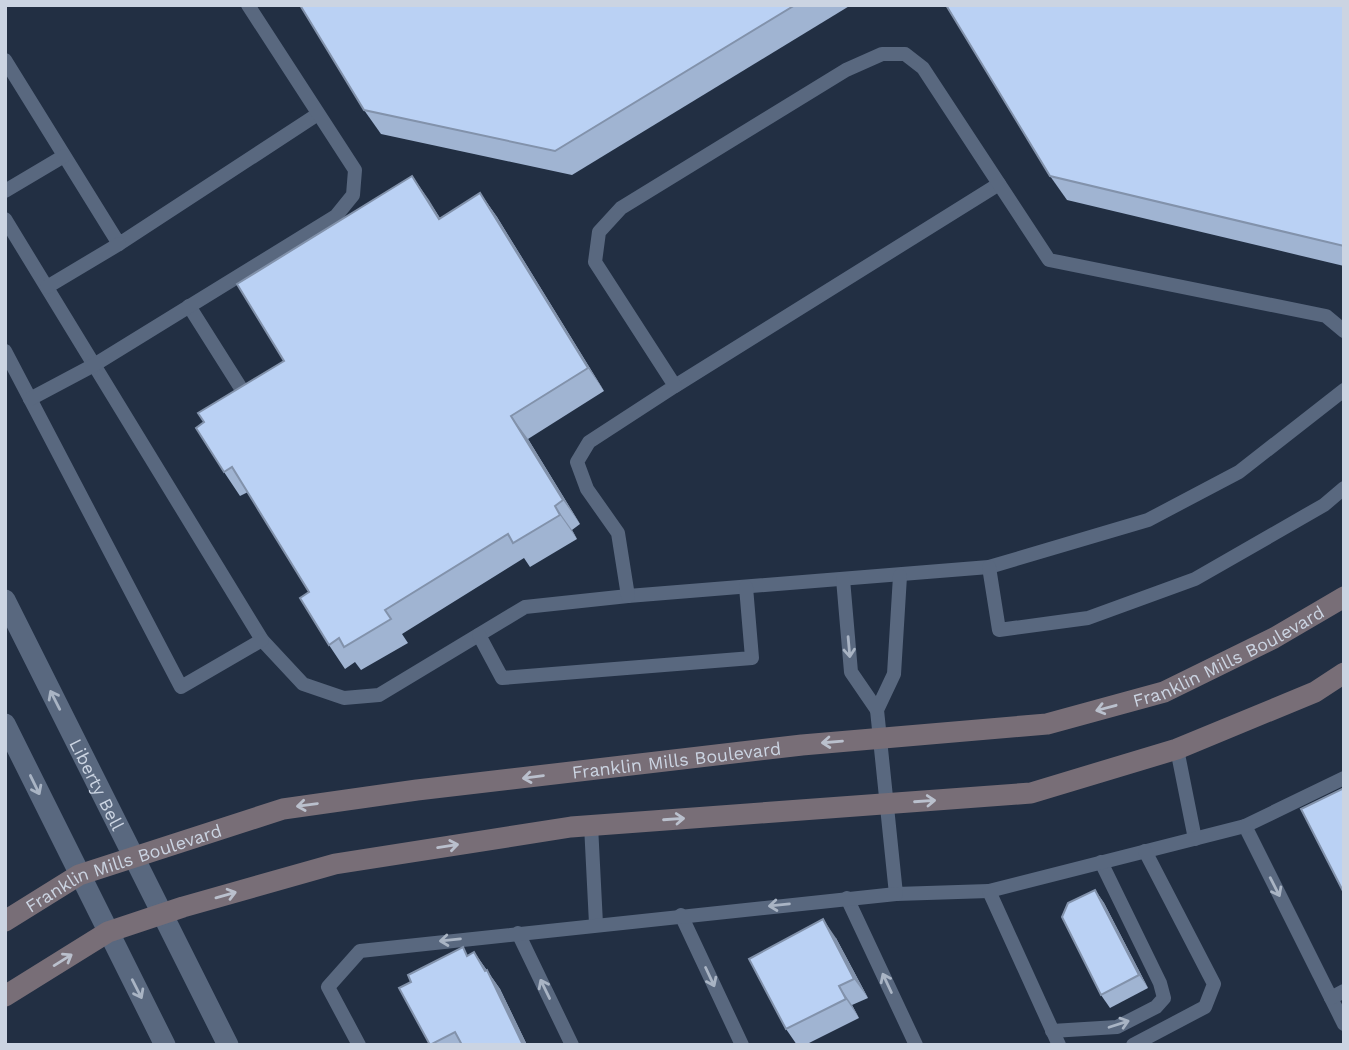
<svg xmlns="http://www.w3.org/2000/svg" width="1349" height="1050" font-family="'Work Sans',sans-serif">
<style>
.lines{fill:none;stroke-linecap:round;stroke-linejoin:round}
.lane{stroke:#59687f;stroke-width:14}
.street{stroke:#59687f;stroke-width:21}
.secondary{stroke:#786e77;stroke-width:21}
.wall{fill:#a0b4d2}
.shaded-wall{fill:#8292ab}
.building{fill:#bad1f4;stroke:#8292ab;stroke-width:2}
.oneway{stroke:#a9b4c4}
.oneway2{stroke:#bac0cd}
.labels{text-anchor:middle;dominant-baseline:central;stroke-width:7;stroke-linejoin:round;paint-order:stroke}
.street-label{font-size:18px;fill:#cbd4e2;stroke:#182539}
</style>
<rect width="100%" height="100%" fill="#222f43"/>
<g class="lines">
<g class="lane">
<path d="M5,60L119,244L318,114"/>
<path d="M5,191L64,156"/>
<path d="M5,219L262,640L303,684L344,698L379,695L525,607L628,596L989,567L1148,520L1239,472L1344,390"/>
<path d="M47,287L119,244"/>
<path d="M189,306L249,401"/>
<path d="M5,351L181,687L262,640"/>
<path d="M675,386L999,184"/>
<path d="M30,399L94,365L336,216L353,195L355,170L248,5"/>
<path d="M989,567L999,630L1088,618L1195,579L1324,505L1344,488"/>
<path d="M900,576L894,674L877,710L896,894L989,891"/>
<path d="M843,579L851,672L877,710"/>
<path d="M628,596L618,533L587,489L577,462L589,442L675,386L595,262L599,232L621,208L846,70L882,54H905L923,68L1049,260L1326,316L1344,331"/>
<path d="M479,635L502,678L752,658L746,587"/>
<path d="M1177,749L1195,839"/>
<path d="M591,825L596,924"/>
<path d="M1245,826L1344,1024"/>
<path d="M847,898L916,1045"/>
<path d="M681,915L742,1045"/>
<path d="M518,933L572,1045"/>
<path d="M1331,998L1344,991"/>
<path d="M1052,1031L1117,1027L1156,1007L1164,998L1160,983L1101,862"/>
<path d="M359,1045L328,987L360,951L896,894"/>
<path d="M1059,1045L989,891L1245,826L1344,778"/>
<path d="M1133,1045L1205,1007L1214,984L1145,851"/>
</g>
<g class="street">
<path id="s1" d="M5,600L228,1045"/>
<path d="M5,724L165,1045"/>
</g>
<g class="secondary">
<path id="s2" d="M5,921L79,875L283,809L417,790L802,745L1047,724L1164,692L1274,638L1344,597"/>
<path d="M5,996L108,932L183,907L335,864L571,827L1031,793L1177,749L1315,692L1344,673"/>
</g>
</g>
<g class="wall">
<path d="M300,5H851L572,175L381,134L364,110Z"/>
<path d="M1344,5V266L1067,200L1050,176Z"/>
<path d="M412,176L440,218L480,193L497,217L604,391L528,439L580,524L572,530L577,539L530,567L524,558L402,634L408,643L361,670L355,662L345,669L329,645L309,592L248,492L240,496L224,472L204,422L284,361Z"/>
<path d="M1095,890L1104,903L1148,988L1110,1008L1101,995Z"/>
<path d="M836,938L868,998L852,1005L859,1018L805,1045H797L786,1029Z"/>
<path d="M474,952L500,989L527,1045H430L469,955Z"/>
</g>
<g class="shaded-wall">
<path d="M412,176L429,200L455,243L439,219Z"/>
<path d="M480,193L497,217L604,391L588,368Z"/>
<path d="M511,416L528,439L580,524L563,500Z"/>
<path d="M555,506L572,530L577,539L560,515Z"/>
<path d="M1095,890L1104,903L1148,988L1139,975Z"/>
<path d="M823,919L836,938L868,998L854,979Z"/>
<path d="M474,952L500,989L527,1045H523Z"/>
<path d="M839,986L852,1005L859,1018L846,999Z"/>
</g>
<g class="building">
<path d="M300,5H795L555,151L364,110Z"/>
<path d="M946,5H1344V246L1050,176Z"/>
<path d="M412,176L439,219L480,193L588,368L511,416L563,500L555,506L560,515L513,543L508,534L385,610L391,619L344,647L339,638L329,645L300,598L309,592L232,467L224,472L196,428L204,422L198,413L284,361L237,284Z"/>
<path d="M1344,788V893L1301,809Z"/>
<path d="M1095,890L1139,975L1101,995L1062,917L1068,903Z"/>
<path d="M823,919L854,979L839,986L846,999L786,1029L749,959Z"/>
<path d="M463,947L467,956L474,952L485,971L487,970L523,1045H462L455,1032L430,1045L399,988L411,982L408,975Z"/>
</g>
<defs><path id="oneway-shaft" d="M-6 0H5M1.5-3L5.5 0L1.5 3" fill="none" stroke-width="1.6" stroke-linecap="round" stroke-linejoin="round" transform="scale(1.75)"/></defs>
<g class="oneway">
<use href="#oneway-shaft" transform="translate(849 647) rotate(85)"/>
<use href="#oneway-shaft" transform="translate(55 700) rotate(-117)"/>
<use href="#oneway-shaft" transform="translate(35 785) rotate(64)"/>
<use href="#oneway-shaft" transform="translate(1275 887) rotate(63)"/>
<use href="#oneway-shaft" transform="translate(779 905) rotate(174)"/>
<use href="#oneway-shaft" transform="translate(450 940) rotate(174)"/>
<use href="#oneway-shaft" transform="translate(710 977) rotate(65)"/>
<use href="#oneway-shaft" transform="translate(887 983) rotate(-115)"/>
<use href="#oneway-shaft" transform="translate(137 989) rotate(63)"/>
<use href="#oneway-shaft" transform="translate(545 989) rotate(-116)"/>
<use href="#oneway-shaft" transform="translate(1119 1024) rotate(-18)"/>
</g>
<g class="oneway2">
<use href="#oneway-shaft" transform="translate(1106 708) rotate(165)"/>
<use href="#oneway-shaft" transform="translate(832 742) rotate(175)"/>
<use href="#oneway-shaft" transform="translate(533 777) rotate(173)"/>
<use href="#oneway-shaft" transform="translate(925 801) rotate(-4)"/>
<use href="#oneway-shaft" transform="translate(307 805) rotate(172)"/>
<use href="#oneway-shaft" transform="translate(674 819) rotate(-4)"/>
<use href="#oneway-shaft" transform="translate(448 846) rotate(-9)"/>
<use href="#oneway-shaft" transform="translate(226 895) rotate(-16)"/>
<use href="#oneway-shaft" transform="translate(63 960) rotate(-32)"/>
</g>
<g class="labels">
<g class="street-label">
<text stroke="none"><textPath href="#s2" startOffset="1265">Franklin Mills Boulevard</textPath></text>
<text stroke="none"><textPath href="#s2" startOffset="698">Franklin Mills Boulevard</textPath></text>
<text stroke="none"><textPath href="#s1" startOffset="206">Liberty Bell</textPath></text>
<text stroke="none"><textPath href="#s2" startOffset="131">Franklin Mills Boulevard</textPath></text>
</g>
</g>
<rect width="1349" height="1050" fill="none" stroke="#cbd4e2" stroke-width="14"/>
</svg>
